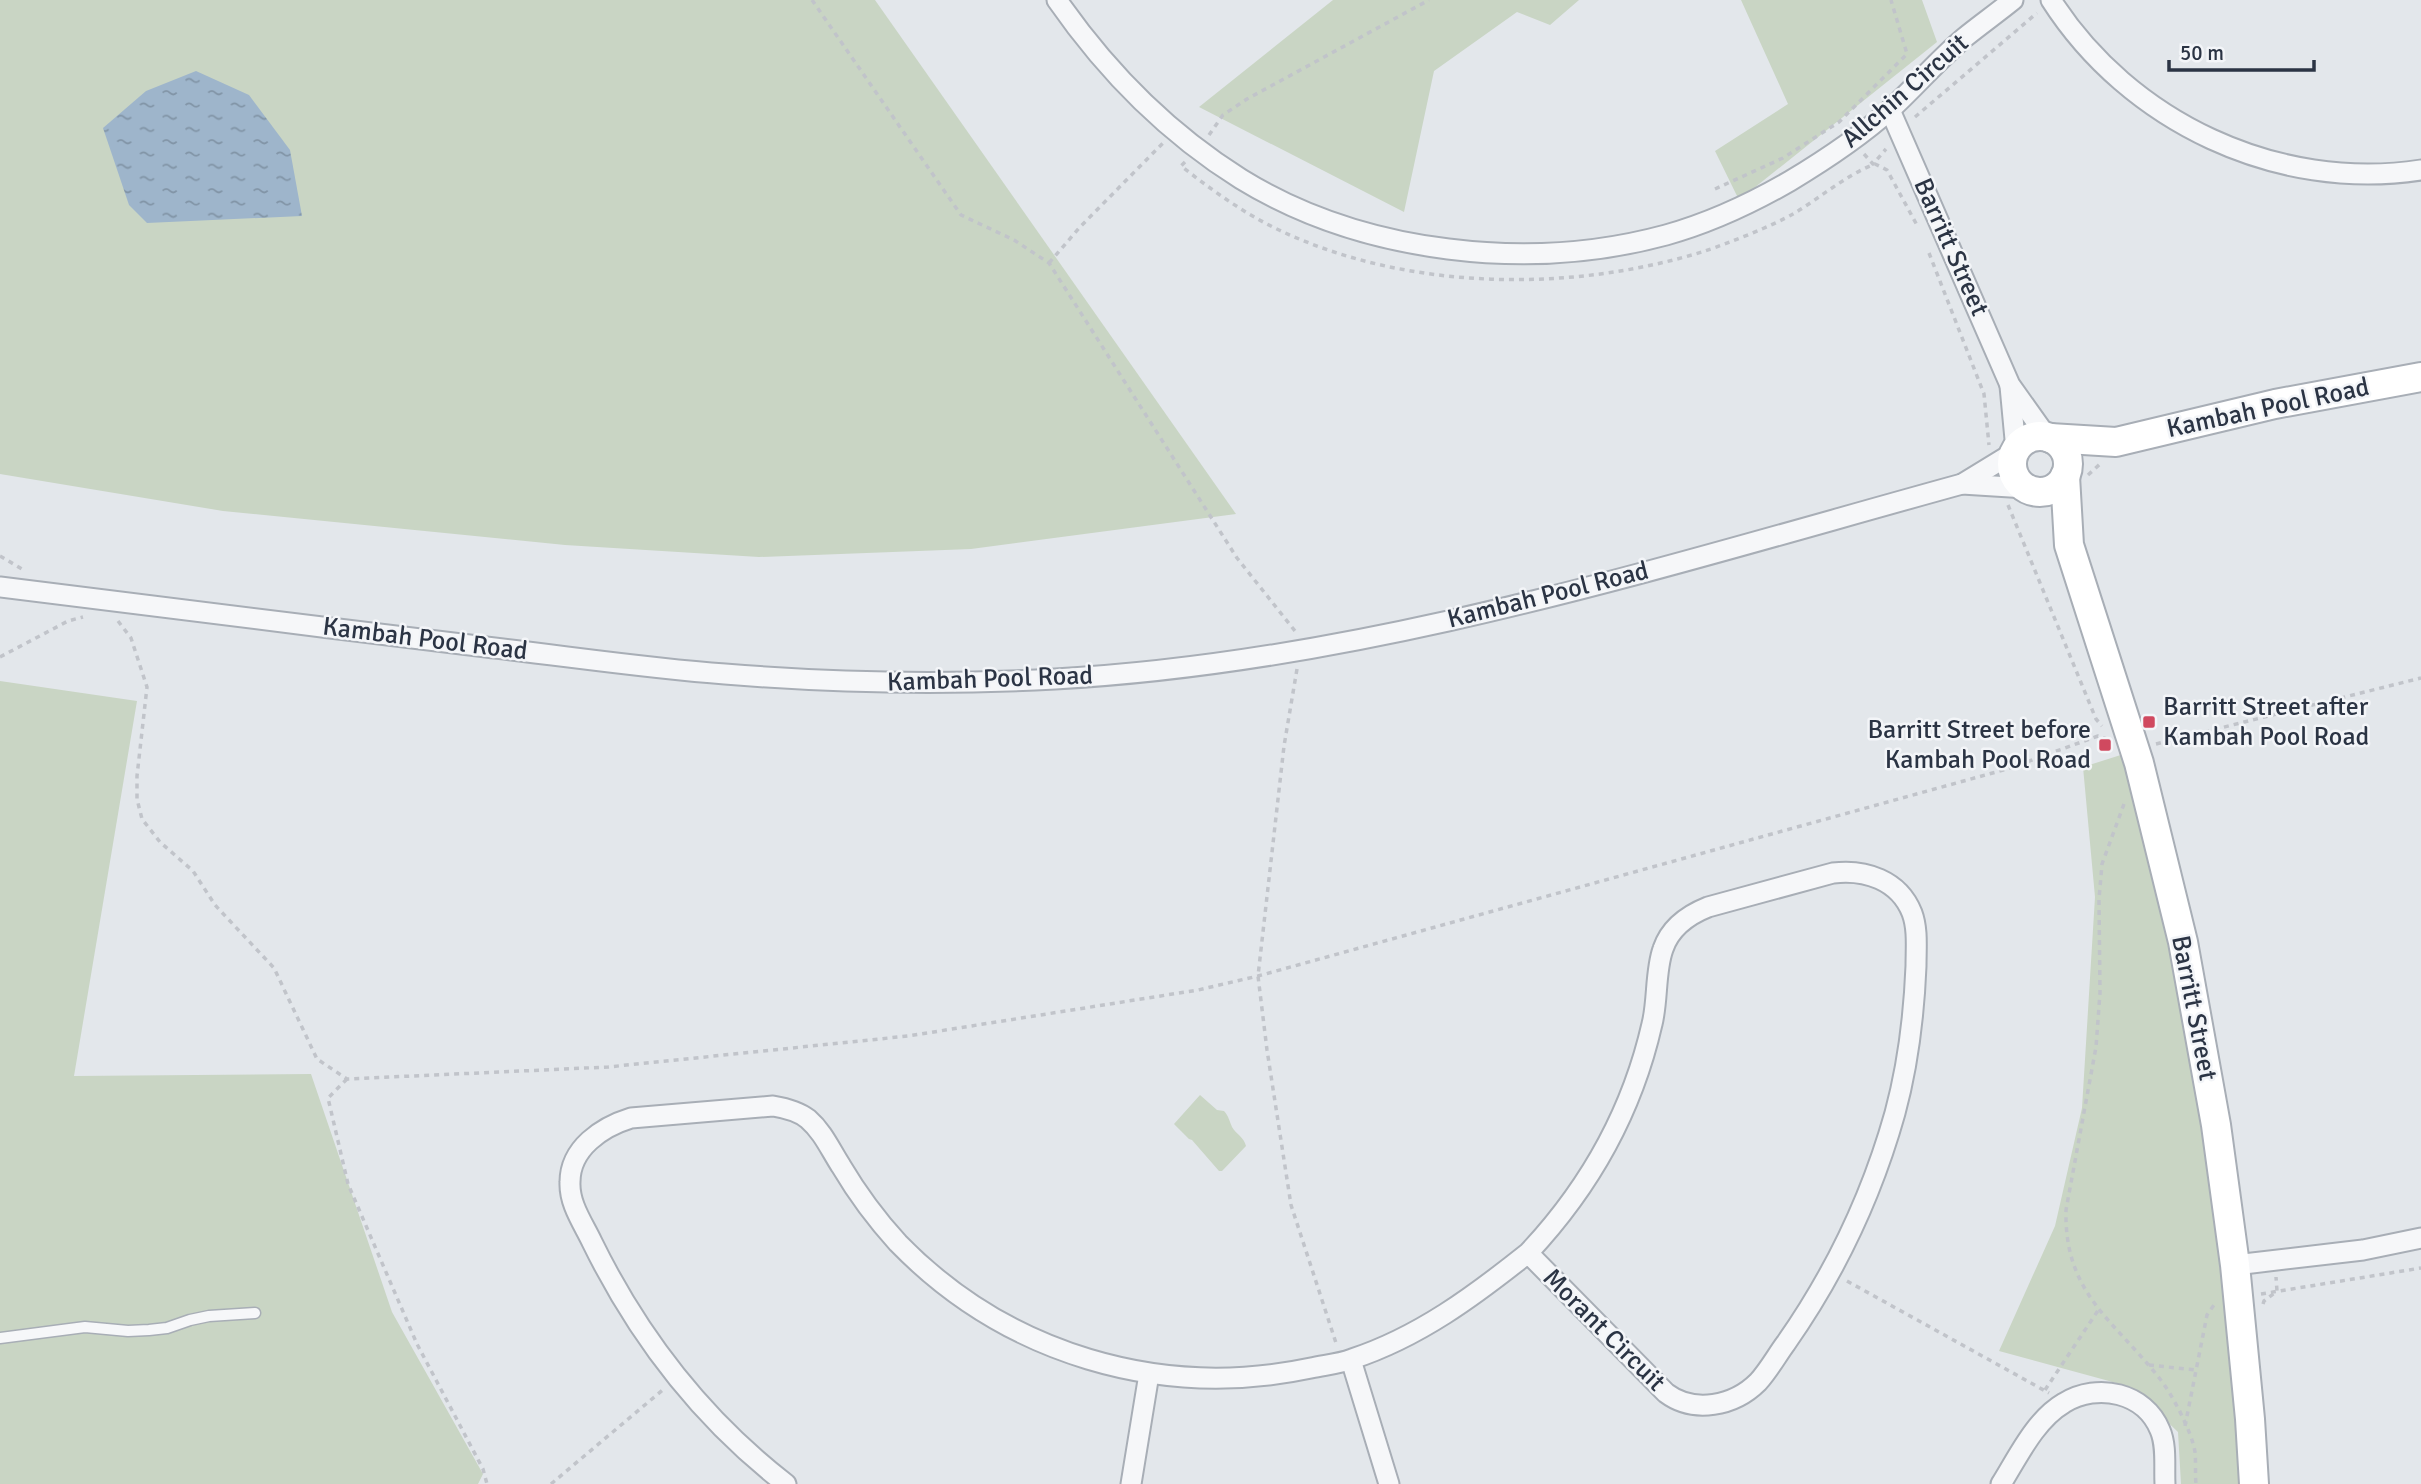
<svg xmlns="http://www.w3.org/2000/svg" width="2421" height="1484" font-family="Signika,sans-serif">
<style>
.green{fill:#c9d5c4}
.water{fill:url(#water-ripples)}
.lines{fill:none;stroke-linecap:round;stroke-linejoin:round}
.lane-casing{stroke:#a8aeb6;stroke-width:13}
.street-casing{stroke:#a8aeb6;stroke-width:23}
.secondary-casing{stroke:#a8aeb6;stroke-width:32}
.path{stroke:#c1c4ca;stroke-width:3.5;stroke-dasharray:5 5;stroke-linecap:butt}
.lane{stroke:#f6f7f9;stroke-width:10}
.street{stroke:#f6f7f9;stroke-width:19}
.secondary{stroke:#fff;stroke-width:28}
.poi-dot{fill:#d0495f;stroke:#f3f5f8;stroke-width:2.5}
.labels{text-anchor:middle;dominant-baseline:central;stroke-width:5;stroke-linejoin:round;paint-order:stroke}
.street-label{font-size:26px;fill:#2b3444;stroke:#f3f5f8}
.poi-label{font-size:26px;fill:#2b3444;stroke:#f3f5f8;text-anchor:start}
</style>
<defs>
<pattern id="water-ripples" width="26" height="14" patternUnits="userSpaceOnUse" patternTransform="scale(1.75)"><rect width="26" height="14" fill="#9eb5cb"/><path d="M2 4q2-2 4 0t4 0M15 11q2-2 4 0t4 0" fill="none" stroke="#8194a6"/></pattern>
</defs>
<rect width="100%" height="100%" fill="#e3e7eb"/>
<g class="green">
<path d="M0,0H875L1236,514L971,549L759,557L565,545L223,511L0,474Z"/>
<path d="M1333,0H1579L1550,25L1517,12L1434,71L1404,212L1199,107Z"/>
<path d="M1741,0H1922L1937,42L1739,200L1715,151L1788,104Z"/>
<path d="M0,681L137,701L74,1076L311,1074L392,1312L483,1474L478,1484H0Z"/>
<path d="M2127,753L2183,978L2229,1268L2249,1484H2181L2178,1432L2131,1387L1999,1351L2055,1226L2082,1108L2095,897L2083,767Z"/>
<path d="M1200,1095L1217,1110L1224,1111C1229,1117 1229,1120 1232,1127C1236,1134 1244,1137 1246,1146L1222,1171H1219L1192,1140L1189,1139L1174,1124Z"/>
</g>
<path class="water" d="M196,71L249,95L290,150L302,216L147,223L129,205L103,128L146,91Z"/>
<g class="lines">
<defs>
<path id="lane" d="M0,1338L85,1327L128,1331L149,1330L167,1328L190,1320L209,1316L255,1313"/>
<g id="street">
<path d="M1057,0C1107,72 1166,132 1241,179C1363,254 1530,272 1666,235C1709,223 1752,203 1790,181C1825,160 1861,136 1891,109C1916,86 1938,60 1964,38C1980,25 1997,13 2013,0"/>
<path d="M2051,0C2129,122 2277,192 2421,170"/>
<path d="M1890,110L2010,385L2047,437"/>
<path d="M2010,386L2016,450"/>
<path d="M1962,484L2026,488"/>
<path d="M0,587C162,608 324,627 486,647C566,656 645,668 725,674C835,683 945,685 1055,679C1365,662 1664,566 1962,484L2016,451"/>
<path d="M2235,1265L2363,1250L2421,1238"/>
<path d="M1351,1360L1389,1484"/>
<path d="M786,1484C702,1419 638,1336 592,1242C583,1223 569,1204 570,1182C570,1148 602,1127 631,1118L773,1106C785,1108 798,1111 808,1119C823,1132 830,1149 841,1166C857,1193 877,1220 898,1243C1006,1354 1160,1400 1311,1368C1324,1365 1339,1364 1352,1359C1419,1337 1474,1296 1528,1253L1666,1393C1694,1414 1734,1406 1758,1382C1769,1370 1777,1355 1786,1343C1835,1273 1872,1195 1895,1113C1908,1065 1914,1015 1916,966C1916,948 1918,929 1912,913C1899,880 1865,869 1833,873L1708,907C1688,915 1670,928 1663,949C1655,971 1658,1001 1652,1024C1632,1112 1590,1187 1528,1253"/>
<path d="M1131,1484L1149,1374"/>
<path d="M2001,1484C2018,1457 2035,1420 2064,1403C2098,1382 2145,1393 2160,1430C2167,1446 2164,1467 2165,1484"/>
</g>
<g id="secondary">
<circle cx="2040" cy="464" r="28"/>
<path d="M2050,438L2116,442L2275,404L2421,377"/>
<path d="M2065,476L2069,545L2139,763L2183,942L2216,1125L2235,1265L2250,1419L2254,1484"/>
</g>
</defs>
<use href="#lane" class="lane-casing"/>
<use href="#street" class="street-casing"/>
<use href="#secondary" class="secondary-casing"/>
<g class="path">
<path d="M812,0L961,215L1014,240L1049,263L1237,558L1295,631"/>
<path d="M1915,117L2037,13"/>
<path d="M1209,135L1223,115L1247,99L1429,0"/>
<path d="M1864,154L1873,164L1886,149"/>
<path d="M1185,162L1181,166C1212,190 1243,213 1279,230C1407,291 1571,293 1705,251C1729,243 1772,226 1793,214C1820,198 1846,175 1875,164L1887,170L1918,227"/>
<path d="M1715,189L1783,158L1839,122L1907,54L1891,0"/>
<path d="M1929,253L1984,394L1989,445"/>
<path d="M1049,263L1080,227L1163,143"/>
<path d="M2088,475L2100,464"/>
<path d="M2008,505L2096,719L2102,726"/>
<path d="M0,556L22,569"/>
<path d="M118,621L131,638L147,687L137,776V799L142,819L160,842L193,871L215,905L274,968L317,1059L347,1079L608,1067L908,1036L1198,990L1258,976L2007,769L2098,736L2107,739"/>
<path d="M0,657L68,621L83,617"/>
<path d="M1297,669L1284,746L1258,976L1267,1050L1291,1205L1337,1346"/>
<path d="M2156,744L2421,678"/>
<path d="M2124,804L2102,864L2099,899L2100,993L2096,1047L2066,1210C2064,1294 2114,1320 2160,1379C2172,1394 2192,1432 2195,1452C2196,1462 2195,1473 2196,1484"/>
<path d="M347,1079L328,1098L348,1184L417,1344L483,1469L487,1484"/>
<path d="M1847,1281L2049,1393"/>
<path d="M2261,1294L2421,1268"/>
<path d="M2263,1304L2264,1301L2277,1291L2276,1277"/>
<path d="M2149,1365L2196,1370"/>
<path d="M2045,1390L2099,1309"/>
<path d="M2185,1426L2207,1315L2216,1302"/>
<path d="M551,1484L665,1388"/>
</g>
<use href="#lane" class="lane"/>
<use href="#street" class="street"/>
<use href="#secondary" class="secondary"/>
</g>
<g class="poi-dot">
<rect x="2142" y="715" width="14" height="14" rx="3.5"/>
<rect x="2098" y="738" width="14" height="14" rx="3.5"/>
</g>
<g class="labels">
<g class="street-label">
<text transform="translate(1905 91) rotate(-41)">Allchin Circuit</text>
<text transform="translate(1951 247) rotate(66)">Barritt Street</text>
<text transform="translate(2268 408) rotate(-12)">Kambah Pool Road</text>
<text transform="translate(1548 595) rotate(-14)">Kambah Pool Road</text>
<text transform="translate(425 639) rotate(7)">Kambah Pool Road</text>
<text transform="translate(990 679) rotate(-2)">Kambah Pool Road</text>
<text transform="translate(2194 1008) rotate(79)">Barritt Street</text>
<text transform="translate(1604 1330) rotate(45)">Morant Circuit</text>
</g>
<g class="poi-label">
<text x="2163" y="707">Barritt Street after<tspan x="2163" dy="30">Kambah Pool Road</tspan></text>
<text x="2091" y="730" text-anchor="end">Barritt Street before<tspan x="2091" dy="30">Kambah Pool Road</tspan></text>
</g>
</g>
<path d="M2169 60v10h145v-10" fill="none" stroke="#2b3444" stroke-width="3.5"/>
<text x="2180" y="60" font-size="21" fill="#2b3444" stroke="#f3f5f8" stroke-width="5" paint-order="stroke">50 m</text>
</svg>
